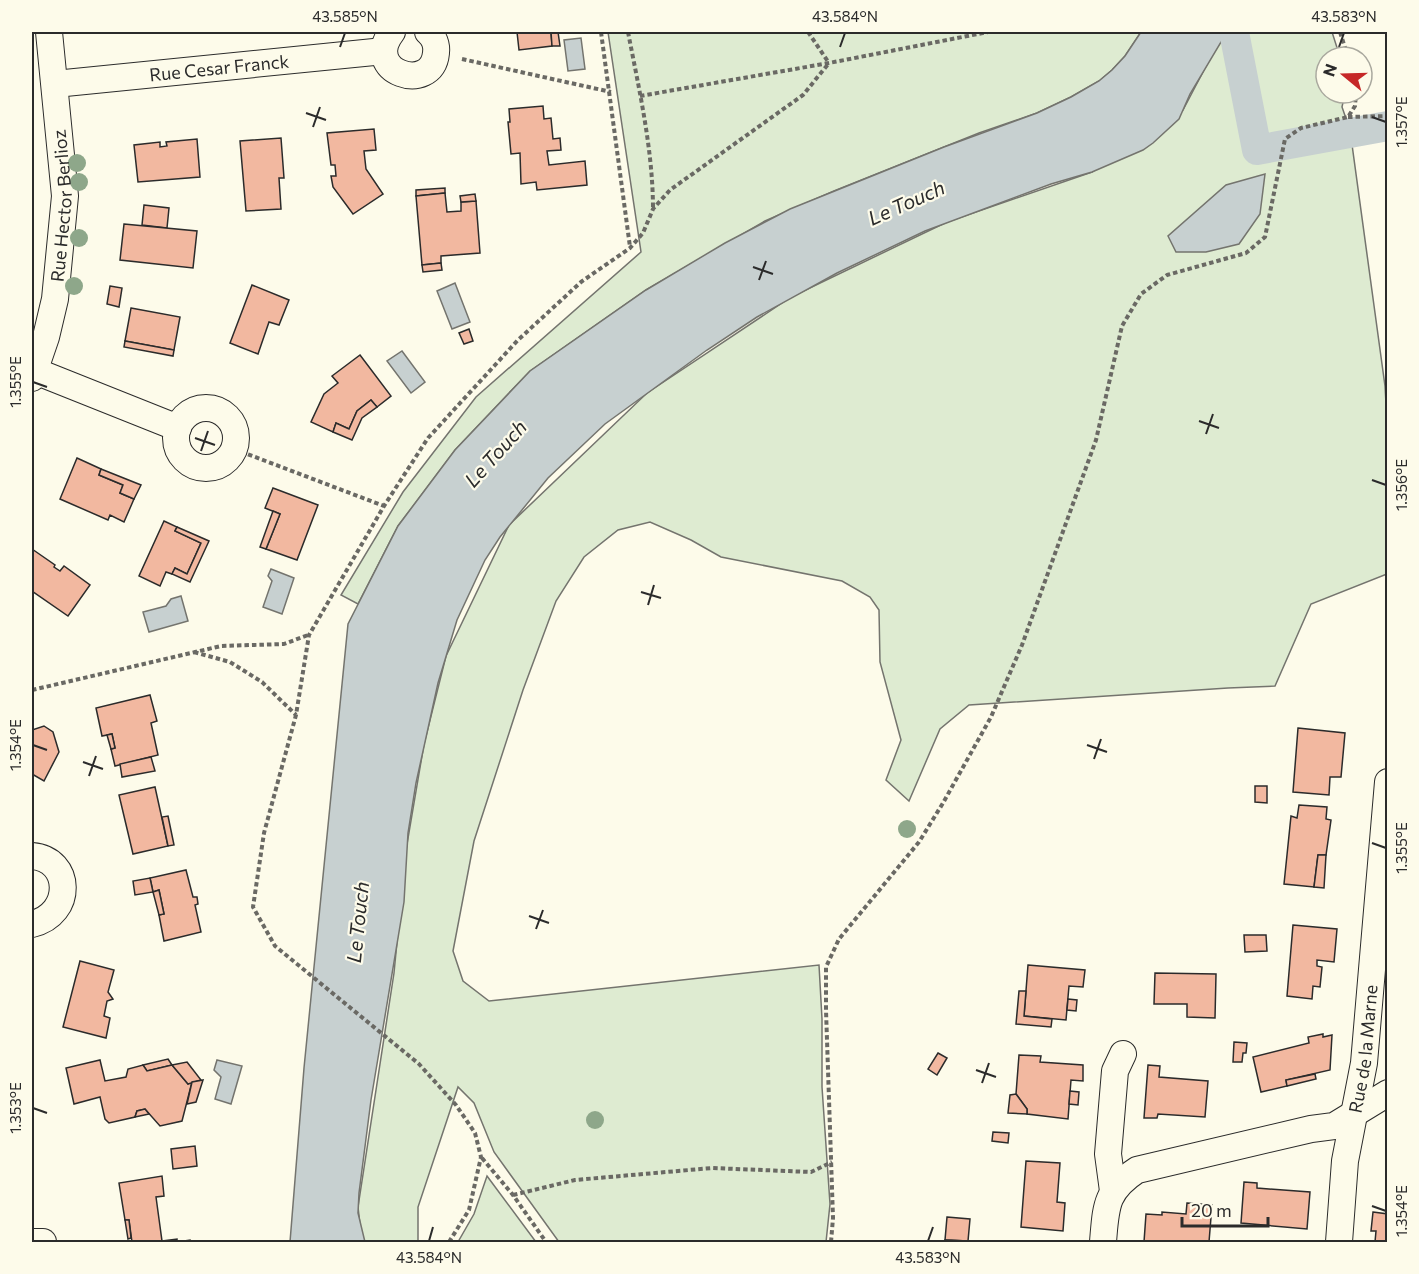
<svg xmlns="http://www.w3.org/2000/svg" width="1419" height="1274" font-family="Commissioner,sans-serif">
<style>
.green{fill:#deebd1;stroke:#74746e;stroke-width:1.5}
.water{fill:#c7d0d0;stroke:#74746e;stroke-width:1.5}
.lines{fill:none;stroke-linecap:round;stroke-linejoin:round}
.canal{stroke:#c7d0d0;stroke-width:30}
.building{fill:#f2b8a0;stroke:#2b2b2b;stroke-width:1.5}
.street-casing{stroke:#2b2b2b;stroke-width:28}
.path{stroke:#6a6964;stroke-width:4;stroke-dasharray:4.5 3;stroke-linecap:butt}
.street{stroke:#fdfbea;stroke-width:26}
.tree{fill:#8ea78a}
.ticks{fill:none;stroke:#2b2b2b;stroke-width:2}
.labels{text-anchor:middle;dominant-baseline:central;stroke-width:4.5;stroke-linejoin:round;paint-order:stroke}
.street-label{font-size:18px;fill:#2b2b2b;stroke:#fdfbea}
.water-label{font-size:20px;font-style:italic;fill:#2b2b2b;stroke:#fdfbea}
.neatline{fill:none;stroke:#2b2b2b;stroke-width:2}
.ticks-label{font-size:15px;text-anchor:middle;fill:#2b2b2b}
</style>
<rect width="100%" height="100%" fill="#fdfbea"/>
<g class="green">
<path d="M608,32H1141L1125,56L1112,70L1099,81L1071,97L1037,113L979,133L834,191L765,221L646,290L530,371L455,450L398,526L358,604L341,595L403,492L476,397L641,252Z"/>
<path d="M1224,32H1332L1340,57H1326V93H1345L1342,107L1350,130L1385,386L1388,438L1387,574L1311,604L1275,686L1228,688L969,705L940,729L909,801L886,780L901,740L880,662L879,610L870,597L842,581L721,557L691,540L650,522L618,530L584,557L556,601L523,690L474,841L453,951L463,981L489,1001L819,965L822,1019V1087L830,1204L826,1242H559L494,1152L474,1103L458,1087L418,1207V1242H362L358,1207L394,973L406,850L424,744L446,656L509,525L647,393L791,297L947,222L1092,172L1183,110Z"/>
<path d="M487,1176L536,1242H458L474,1214Z"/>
</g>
<g class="water">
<path d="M1141,32H1227L1190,94L1179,119L1153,143L1143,150L1092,172L1051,184L925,231L837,273L757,317L707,350L605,424L548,478L500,537L485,560L457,620L438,683L416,783L408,833L404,902L371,1100L359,1193L358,1213L365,1242H290L304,1068L348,624L398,526L455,450L530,371L646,290L725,243L790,209L944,147L1037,113L1071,97L1099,81L1112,70L1125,56Z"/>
<path d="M581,38L585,69L568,71L564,40Z"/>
<path d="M1265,174L1260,214L1239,244L1206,252H1176L1168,236L1226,185Z"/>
<path d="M455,283L470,322L452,329L437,291Z"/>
<path d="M402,351L425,382L411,393L387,361Z"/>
<path d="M271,569L294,578L282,614L263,607L272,581L268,576Z"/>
<path d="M181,596L188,621L149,632L143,612L166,606L171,599Z"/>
<path d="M217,1060L242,1066L231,1104L215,1099L221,1077L214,1070Z"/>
</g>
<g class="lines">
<path class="canal" d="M1234,32L1257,150L1388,126"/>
</g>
<g class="building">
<path d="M517,32H551L552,46L519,50Z"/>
<path d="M551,32H558L560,46H552Z"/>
<path d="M543,106L544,119L551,118L553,139L560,138L561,150L547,151L549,165L585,161L587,185L537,190L536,182L521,184L520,153L511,154L508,122H510L509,109Z"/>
<path d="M374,129L376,150L364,151L366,169L383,194L353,214L333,187L331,176H336L335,165H331L327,133Z"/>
<path d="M281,138L284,178H279L281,209L246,211L240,141Z"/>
<path d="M197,139L200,177L138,182L134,145L160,142V147L167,146L166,142Z"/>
<path d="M445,188V193L416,196V190Z"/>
<path d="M445,193L447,212L461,211V202L476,201L480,253L441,256V263L422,265L416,196Z"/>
<path d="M475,194L476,201L461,202L460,196Z"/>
<path d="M144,205L169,208L167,228L142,225Z"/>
<path d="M124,224L197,231L193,268L120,260Z"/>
<path d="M441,263L442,270L423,272L422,265Z"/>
<path d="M252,285L289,300L279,325L269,322L258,354L230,343Z"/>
<path d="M110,286L122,288L119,307L107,304Z"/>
<path d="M131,308L180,317L174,350L125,341Z"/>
<path d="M469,329L473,341L464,344L459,333Z"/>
<path d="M125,341L174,350L173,356L124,347Z"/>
<path d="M360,355L391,396L377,407L371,400L357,411L349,429L336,423L333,432L311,422L324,394L338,383L332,376Z"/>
<path d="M371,400L377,407L362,418L352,440L333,432L336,423L349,429L357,411Z"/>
<path d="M77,458L101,469L99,475L123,485L120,493L134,499L124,522L110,515L108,520L60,499Z"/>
<path d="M101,469L141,485L134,499L120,493L123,485L99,475Z"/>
<path d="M273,488L318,505L297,560L266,549L280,514L265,508Z"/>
<path d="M273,511L280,514L266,549L260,547Z"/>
<path d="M164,521L177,527L175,531L201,543L187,574L175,568L172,574L166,572L160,586L139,576Z"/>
<path d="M177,527L209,541L190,582L172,574L175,568L187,574L201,543L175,531Z"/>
<path d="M32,549L55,565L54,567L60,571L64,566L90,585L68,616L32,591Z"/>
<path d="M150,695L157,721L151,723L158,755L115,766L111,749L115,748L112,734L102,736L96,708Z"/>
<path d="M44,726L53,732L59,752L44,781L32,774V730Z"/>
<path d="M1298,728L1345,733L1341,777H1330L1329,795L1293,792Z"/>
<path d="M112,734L115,748L111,749L107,735Z"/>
<path d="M151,757L155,771L122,777L120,764Z"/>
<path d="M1255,786H1267V803L1255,802Z"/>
<path d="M155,787L168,846L133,854L119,795Z"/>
<path d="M1299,805L1327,807L1326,819L1331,820L1326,855H1318L1314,887L1284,884L1291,816L1297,818Z"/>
<path d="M168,816L174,845L168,846L162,817Z"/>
<path d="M1318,855H1326L1324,888L1314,887Z"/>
<path d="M186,870L193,897H197L198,904L195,905L201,932L164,941L159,915L164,914L159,890L153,892L150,878Z"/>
<path d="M150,878L153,892L135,895L133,881Z"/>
<path d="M159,890L164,914L159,915L153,892Z"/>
<path d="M1293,925L1337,929L1334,962L1317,960V966L1322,967L1320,987L1313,986L1312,999L1287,996Z"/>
<path d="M1244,935H1266L1267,951L1245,952Z"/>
<path d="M80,961L114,970L108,992L113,999L107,1001L104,1016L110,1018L106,1038L63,1027Z"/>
<path d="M1028,965L1085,970L1083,987L1069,986L1066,1020L1024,1016Z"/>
<path d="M1155,973L1216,974L1215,1018L1187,1017V1004H1154Z"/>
<path d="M1019,991H1026L1024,1016L1052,1019L1051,1027L1016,1024Z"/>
<path d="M1068,999L1077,1000L1076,1011L1067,1010Z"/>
<path d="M1323,1034V1037L1332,1035L1330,1070L1286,1080L1287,1086L1261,1092L1253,1057L1309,1043L1308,1037Z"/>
<path d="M1234,1042L1247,1043L1246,1053H1243L1242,1062H1233Z"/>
<path d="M938,1053L947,1058L937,1075L928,1069Z"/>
<path d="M1019,1055L1041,1056L1040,1062L1083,1065V1081L1071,1080L1068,1119L1027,1114V1109L1016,1094Z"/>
<path d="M168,1059L172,1065L147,1071L143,1065Z"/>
<path d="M100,1060L105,1081L126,1077L128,1069L143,1065L147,1071L172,1065L188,1084L192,1082L182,1121L160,1126L145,1109L137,1111L135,1117L109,1123L105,1119L100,1097L74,1104L66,1068Z"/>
<path d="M187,1062L201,1080L188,1084L172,1065Z"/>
<path d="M1148,1065L1160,1066L1159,1077L1208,1081L1205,1117L1158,1114L1157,1118H1144Z"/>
<path d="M1315,1074L1316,1079L1287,1086L1286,1080Z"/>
<path d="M203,1080L196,1102L187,1104L192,1082Z"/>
<path d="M1070,1091L1079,1092L1078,1105L1069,1104Z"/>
<path d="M1016,1094L1027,1109V1114L1008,1113L1010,1095Z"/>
<path d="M145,1109L149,1114L135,1117L137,1111Z"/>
<path d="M993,1132L1009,1133L1008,1143L992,1141Z"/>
<path d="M195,1146L197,1166L173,1169L171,1149Z"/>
<path d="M1026,1161L1060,1163L1057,1202L1065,1203L1063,1231L1021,1227Z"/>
<path d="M162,1176L164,1196L156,1197L162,1241L132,1242L129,1220H125L119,1183Z"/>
<path d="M1244,1182L1257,1183V1188L1310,1192L1307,1229L1241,1223Z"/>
<path d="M1187,1203L1212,1205L1209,1242H1144L1146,1214L1162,1215V1212L1186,1214Z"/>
<path d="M1373,1212L1388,1214V1242H1375L1376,1231H1371Z"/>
<path d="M947,1217L970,1219L968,1241L945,1240Z"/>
<path d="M125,1220H129L131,1238L128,1239Z"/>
<path d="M177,1239V1242L190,1240V1242H154Z"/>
<path d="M945,1240L968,1241V1242H945Z"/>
</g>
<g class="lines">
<defs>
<g id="street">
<path d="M392,32C361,72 432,95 436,53C437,45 434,37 428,32"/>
<path id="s1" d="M55,84L384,51"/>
<path d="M35,371L178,428"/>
<path id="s2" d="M32,378L46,337L55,299L65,196L49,32"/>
<circle cx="206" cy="438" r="30"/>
<path d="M32,856C72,859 74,914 32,924"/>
<path d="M1113,1191L1108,1154L1115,1071L1123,1054"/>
<path d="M32,1242H43"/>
<path d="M1103,1242C1106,1207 1105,1191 1137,1170L1311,1129L1334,1126L1388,1093"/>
<path id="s3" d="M1339,1242L1345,1161L1364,1063L1388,782"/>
</g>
</defs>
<use href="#street" class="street-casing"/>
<g class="path">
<path d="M601,32L630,247"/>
<path d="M628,32C639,89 653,150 653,209"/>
<path d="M808,32L829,63"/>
<path d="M1340,32L1348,57"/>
<path d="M462,59L611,92"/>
<path d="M640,96L829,63L988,32"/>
<path d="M1348,117L1388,116"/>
<path d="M234,449L384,506"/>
<path d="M194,652L230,662L262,682L296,715"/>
<path d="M32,690L221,646L284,644L308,635"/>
<path d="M482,1158L513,1195L546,1242"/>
<path d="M513,1195L575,1180L712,1168L811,1172L832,1162"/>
<path d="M449,1242L469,1210L481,1157L475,1133L456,1105L419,1064L275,946L253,907L264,833L296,715L309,635L384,506L428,438L518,340L581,282L630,248L643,233L653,209L670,190L803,95L829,63"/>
<path d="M831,1242L833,1218L826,1010V967L839,939L919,842L943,803L991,717L1022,645L1096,440L1122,326L1141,294L1167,275L1246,253L1265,237L1285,139L1301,128L1348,117L1355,106L1356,93"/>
</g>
<use href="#street" class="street"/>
</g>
<g class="tree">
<circle cx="77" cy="163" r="9"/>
<circle cx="79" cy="182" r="9"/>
<circle cx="79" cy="238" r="9"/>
<circle cx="74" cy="286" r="9"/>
<circle cx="907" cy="829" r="9"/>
<circle cx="595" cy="1120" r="9"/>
</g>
<path class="ticks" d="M340,47L345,33M840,47L845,33M1339,47L1344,33M306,113L326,120M1372,117L1386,122M313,127L320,107M753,267L773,274M759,280L766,261M33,382L47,387M1199,421L1219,428M1206,434L1213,414M195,438L215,445M201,451L208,431M1372,480L1386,485M641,592L661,598M648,605L654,585M33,745L47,750M1087,745L1107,752M1094,759L1101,739M83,762L103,769M89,776L96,756M1372,843L1386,848M529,916L549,923M536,929L543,910M976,1070L996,1077M982,1083L989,1063M33,1108L47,1113M1372,1206L1386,1211M429,1241L433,1227M928,1241L933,1227"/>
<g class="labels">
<g class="street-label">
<text stroke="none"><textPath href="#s1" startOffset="165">Rue Cesar Franck</textPath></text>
<text stroke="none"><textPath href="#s2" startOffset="176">Rue Hector Berlioz</textPath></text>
<text stroke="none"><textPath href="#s3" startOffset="195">Rue de la Marne</textPath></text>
</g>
<g class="water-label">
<text transform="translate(906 202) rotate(-24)">Le Touch</text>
<text transform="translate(495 453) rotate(-48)">Le Touch</text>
<text transform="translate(357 922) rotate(-84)">Le Touch</text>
</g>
</g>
<rect width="1419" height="1274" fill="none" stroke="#fdfbea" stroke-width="66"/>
<g transform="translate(1344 75) rotate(289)"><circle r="28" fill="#fdfbea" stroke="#a9a89e" stroke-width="1.5"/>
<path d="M0-4.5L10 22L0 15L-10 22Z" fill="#c62828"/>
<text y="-9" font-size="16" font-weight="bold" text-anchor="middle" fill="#2b2b2b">N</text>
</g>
<path d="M1182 1217v9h86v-9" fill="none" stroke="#2b2b2b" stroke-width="3"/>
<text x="1191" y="1217" font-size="18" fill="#2b2b2b" stroke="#fdfbea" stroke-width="4.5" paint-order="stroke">20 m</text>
<rect x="33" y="33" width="1353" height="1208" class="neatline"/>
<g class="ticks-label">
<text x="345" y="22">43.585°N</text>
<text x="845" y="22">43.584°N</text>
<text x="1344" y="22">43.583°N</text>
<text transform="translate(1402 122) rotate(-90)" y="5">1.357°E</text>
<text transform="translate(16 382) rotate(-90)" y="5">1.355°E</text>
<text transform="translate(1402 485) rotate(-90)" y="5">1.356°E</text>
<text transform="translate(16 745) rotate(-90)" y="5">1.354°E</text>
<text transform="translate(1402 848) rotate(-90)" y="5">1.355°E</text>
<text transform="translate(16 1108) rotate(-90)" y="5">1.353°E</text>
<text transform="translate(1402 1211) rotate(-90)" y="5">1.354°E</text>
<text x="429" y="1263">43.584°N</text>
<text x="928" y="1263">43.583°N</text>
</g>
</svg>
